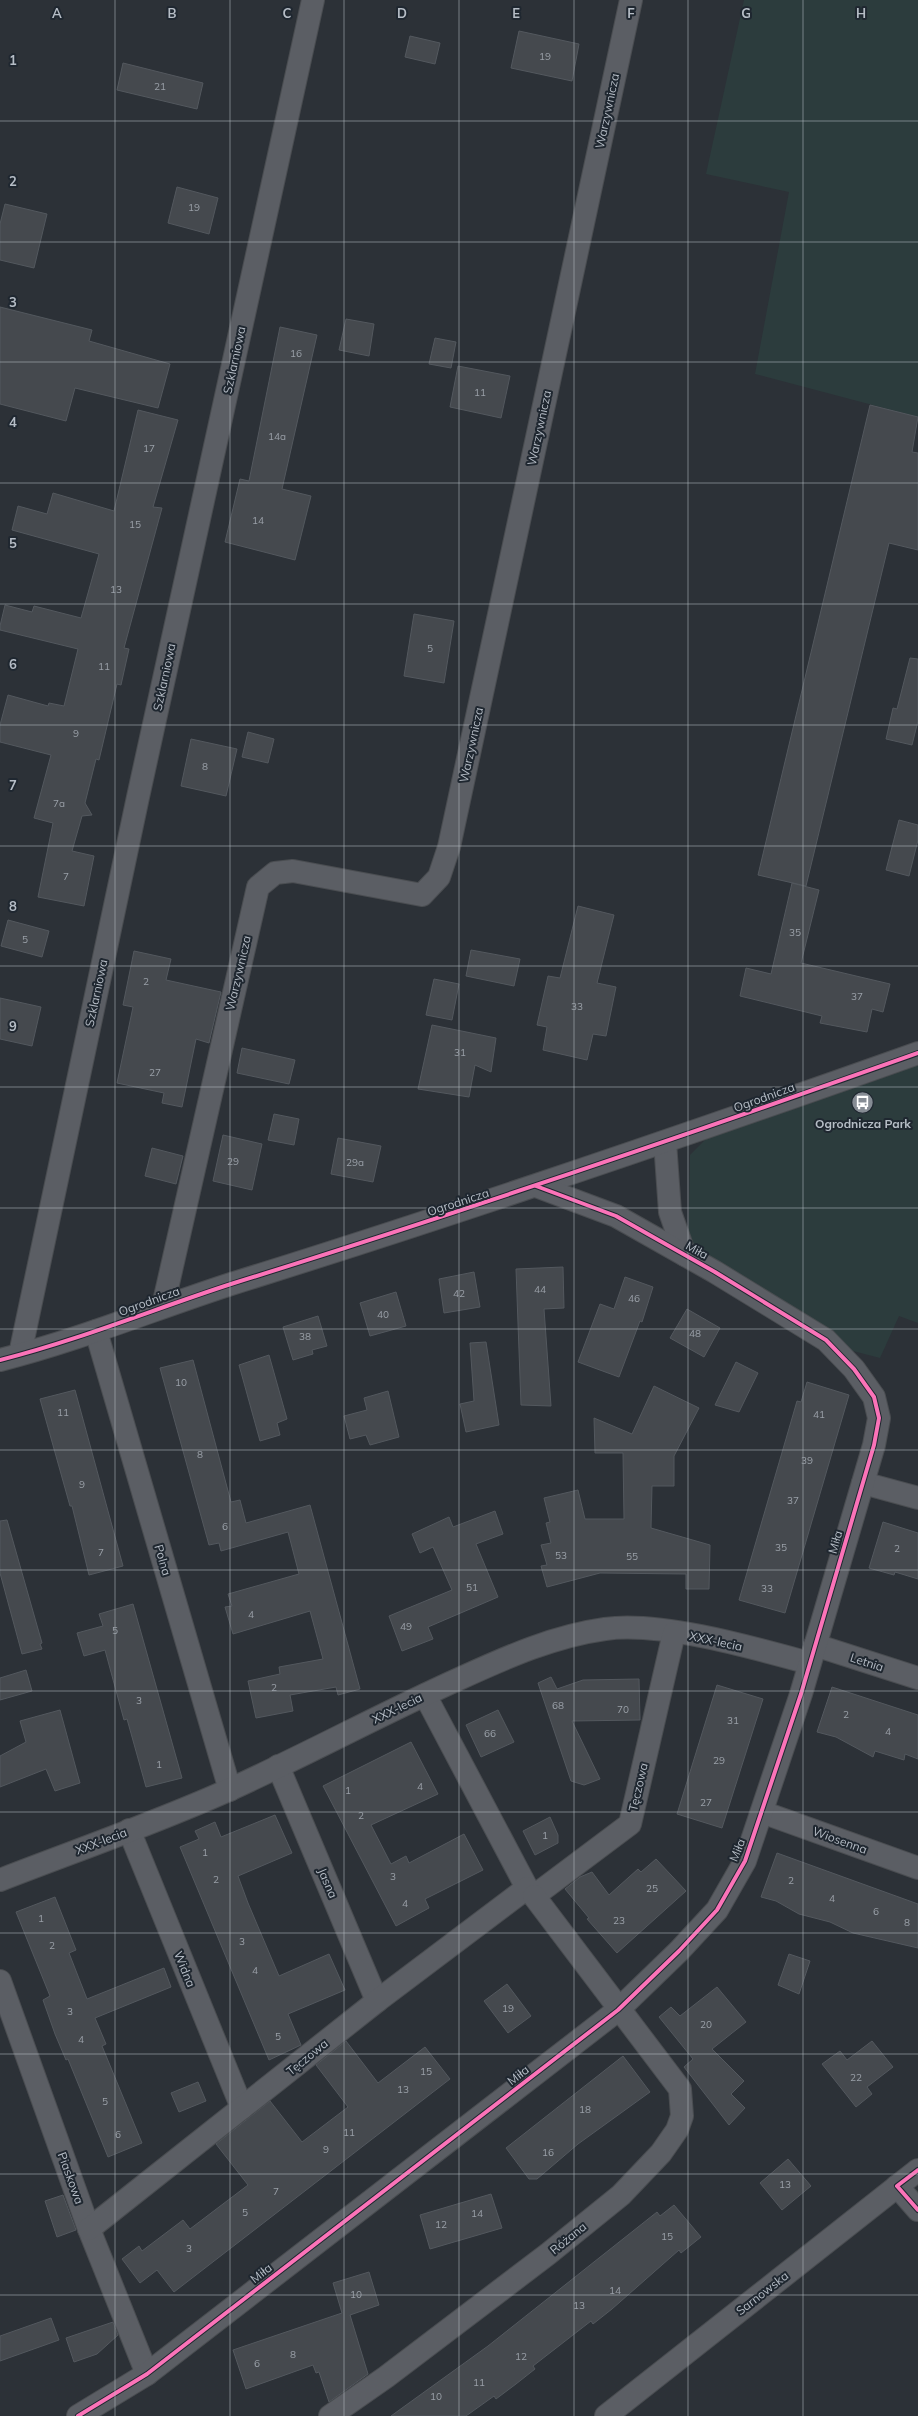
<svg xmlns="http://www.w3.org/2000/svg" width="918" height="2416" font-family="Mulish,sans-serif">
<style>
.green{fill:#2c3c3d}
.building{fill:#45494e;stroke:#53585e}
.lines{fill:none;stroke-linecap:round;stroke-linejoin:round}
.minor-casing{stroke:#4a4d51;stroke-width:24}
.tertiary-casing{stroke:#4a4d51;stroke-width:24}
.minor{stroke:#5b5e64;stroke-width:22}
.tertiary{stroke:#5b5e64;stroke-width:22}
.cycleway-casing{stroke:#1f2730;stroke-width:6}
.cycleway{stroke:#fb73b8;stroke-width:4}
.grid{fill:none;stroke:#b6bdc6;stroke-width:1;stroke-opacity:0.55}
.labels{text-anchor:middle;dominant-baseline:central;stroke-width:4;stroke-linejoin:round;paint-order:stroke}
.number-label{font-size:10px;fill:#9aa0a8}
.street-label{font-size:12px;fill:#b6bdc6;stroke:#1f2730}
.poi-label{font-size:12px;font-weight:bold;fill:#b6bdc6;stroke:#1f2730}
.grid-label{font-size:13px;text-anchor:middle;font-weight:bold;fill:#b6bdc6;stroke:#1f2730;stroke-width:4;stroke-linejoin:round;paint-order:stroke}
</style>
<rect width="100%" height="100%" fill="#2c3137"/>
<g class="green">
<path d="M744,0H918V417L755,374L789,192L706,174Z"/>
<path d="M918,1060V1323L899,1316L880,1358L830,1345L688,1260L690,1155L711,1134Z"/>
</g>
<g class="building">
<path d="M519,31L579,44L572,81L511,68Z"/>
<path d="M410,36L440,43L435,64L405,57Z"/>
<path d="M123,63L203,83L197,109L117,90Z"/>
<path d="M177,187L218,198L209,234L168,223Z"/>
<path d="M5,204L47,214L34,268L0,260V224Z"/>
<path d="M0,307L92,330L89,341L170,364L158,408L75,388L66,421L0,404Z"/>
<path d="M346,319L374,324L369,356L339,350Z"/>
<path d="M280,327L317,335L282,489L311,496L295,560L225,542L240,479L249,481Z"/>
<path d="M435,338L456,342L451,368L429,364Z"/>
<path d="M458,366L510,376L501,418L450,407Z"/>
<path d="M870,405L918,417L912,452L918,453V550L889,543L806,886L758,875Z"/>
<path d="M138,410L178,420L153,507L162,508L124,648L129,649L121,685L117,684L99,760L96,759L85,803L92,815L82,816L72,851L94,856L84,906L38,897L53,823L34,818L51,755L0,742V725L8,695L48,706L49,703L64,706L78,649L0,630V626L5,605L32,612L34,606L81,618L99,554L12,530L18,506L47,514L53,493L114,511Z"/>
<path d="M414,614L454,621L444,683L404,676Z"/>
<path d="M910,658L918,659V721L912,745L886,739L893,708L897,709Z"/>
<path d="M248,732L274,739L268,763L242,757Z"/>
<path d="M191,739L237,749L226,796L181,786Z"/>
<path d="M899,820L918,825V840L909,876L886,870Z"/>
<path d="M792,883L819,890L801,963L890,984L883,1012L872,1009L867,1032L820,1023L822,1016L740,996L746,968L771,974Z"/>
<path d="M578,906L614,915L597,983L616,987L606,1036L593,1034L587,1060L543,1050L547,1027L537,1025L548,976L560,978Z"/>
<path d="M8,920L49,931L42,957L1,946Z"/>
<path d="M471,950L520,959L514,986L466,976Z"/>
<path d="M134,951L171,959L166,980L221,992L209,1043L196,1039L182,1107L162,1103L164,1093L117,1083L133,1007L123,1005Z"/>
<path d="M434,979L459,984L452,1020L426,1015Z"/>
<path d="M0,998L41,1007L32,1046L0,1039Z"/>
<path d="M432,1025L496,1038L491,1072L475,1065L469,1097L418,1089Z"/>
<path d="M242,1048L295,1060L289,1084L237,1073Z"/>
<path d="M274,1114L299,1119L294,1145L268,1140Z"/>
<path d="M223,1135L262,1144L252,1190L213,1181Z"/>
<path d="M338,1138L381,1146L373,1182L331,1174Z"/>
<path d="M152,1148L183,1156L176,1184L145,1176Z"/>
<path d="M563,1267L564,1308L544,1309L551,1406L521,1405L516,1269Z"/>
<path d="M474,1272L480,1307L444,1313L439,1279Z"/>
<path d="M625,1277L653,1287L642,1322L640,1321L619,1377L578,1362L600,1304L614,1309Z"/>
<path d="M396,1292L406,1326L370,1336L360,1303Z"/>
<path d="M687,1309L720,1328L704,1357L670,1338Z"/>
<path d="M318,1316L327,1346L312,1350L313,1354L293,1360L283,1327Z"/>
<path d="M486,1342L499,1425L466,1432L460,1404L474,1401L470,1343Z"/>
<path d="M269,1355L287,1419L277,1423L280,1435L260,1441L239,1365Z"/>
<path d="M193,1360L231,1502L240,1500L246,1523L310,1505L360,1689L338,1695L336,1687L290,1695L293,1711L256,1718L248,1681L280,1674L279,1667L323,1659L310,1611L233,1634L225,1607L232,1606L228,1594L299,1574L288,1532L221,1551L219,1543L209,1545L160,1368Z"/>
<path d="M736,1362L758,1373L739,1412L715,1405Z"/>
<path d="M807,1382L849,1395L785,1613L739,1600L797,1401L801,1402Z"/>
<path d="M654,1386L699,1408L674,1456V1486H652L651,1528L710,1545L709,1589H686V1574L600,1573L547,1587L541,1566L547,1565L541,1545L551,1543L546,1523L550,1522L544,1498L578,1490L585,1519H624L623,1453H595L594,1418L632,1434Z"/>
<path d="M75,1390L123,1566L89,1575L72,1506H70L40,1399Z"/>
<path d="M388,1391L399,1437L370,1445L366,1435L350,1439L344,1416L367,1410L364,1398Z"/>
<path d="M495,1511L503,1534L476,1544L498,1597L428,1627L433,1639L402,1651L389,1616L452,1590L433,1547L420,1553L412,1534L449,1517L453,1527Z"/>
<path d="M7,1520L42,1643L40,1644L42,1649L22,1654L0,1573V1521Z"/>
<path d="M883,1522L918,1533V1579L895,1572L894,1575L869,1568Z"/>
<path d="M133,1604L182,1778L146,1787L127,1719L124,1720L105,1650L84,1656L77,1633L103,1626L99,1614Z"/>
<path d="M26,1670L32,1691L0,1700V1678Z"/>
<path d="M551,1677L557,1689L583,1680L639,1679L640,1720L572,1721L600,1779L584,1785L571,1781L538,1683Z"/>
<path d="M717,1685L763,1699L722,1828L677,1814Z"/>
<path d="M832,1687L918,1715V1759L905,1754L904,1760L875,1751L873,1757L836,1737L817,1732Z"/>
<path d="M60,1710L80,1783L55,1791L46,1769L0,1787V1756L26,1742L20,1721Z"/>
<path d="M498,1710L514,1742L481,1757L466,1725Z"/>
<path d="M411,1742L438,1794L371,1825L391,1864L406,1856L409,1863L464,1834L483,1870L425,1899L429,1908L396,1926L323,1786Z"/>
<path d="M275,1815L292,1853L238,1876L248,1903L279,1976L329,1954L345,1990L288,2014L301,2045L269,2060L180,1847L199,1839L195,1831L215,1822L221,1837Z"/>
<path d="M550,1817L558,1835V1843L535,1855L523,1831Z"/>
<path d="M777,1853L918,1904V1948L853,1933L830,1922L799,1914L776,1901L761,1897Z"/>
<path d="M656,1859L686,1891L617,1953L587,1919L589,1918L565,1889L580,1877L592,1872L609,1895L638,1869L641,1872Z"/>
<path d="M55,1897L76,1950L69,1953L87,1999L164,1968L171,1987L95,2018L106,2044L102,2046L142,2143L108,2157L68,2059L66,2060L55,2034L43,2000L50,1996L16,1912Z"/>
<path d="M789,1954L810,1961L799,1994L778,1985Z"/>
<path d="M507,1984L531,2016L508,2033L484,2001Z"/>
<path d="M717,1987L746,2022L712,2049L744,2081L731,2094L745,2108L729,2125L684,2067L693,2059L659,2017L671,2007L680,2016Z"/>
<path d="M346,2041L378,2083L425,2047L450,2079L174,2292L157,2270L140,2283L122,2259L139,2246L142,2251L183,2220L190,2229L248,2185L216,2144L270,2101L302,2142L348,2107L316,2065Z"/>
<path d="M872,2041L893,2067L867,2087L872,2094L856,2107L822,2064L840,2051L847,2060Z"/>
<path d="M623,2056L650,2092L578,2144L537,2179H529L506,2148Z"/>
<path d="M198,2082L206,2101L179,2112L171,2093Z"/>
<path d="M788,2159L811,2186L782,2210L760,2183Z"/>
<path d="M491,2194L502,2228L430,2249L420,2215Z"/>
<path d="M63,2195L76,2230L57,2237L45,2201Z"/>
<path d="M674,2205L701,2237L681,2253L679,2250L612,2309L593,2324L591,2321L533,2366L535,2369L516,2384L496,2399L494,2396L466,2416H391L488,2346L657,2212L660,2216Z"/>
<path d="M369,2272L379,2305L350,2315L368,2374L329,2402L319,2372L316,2373L313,2365L246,2389L233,2350L342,2313L333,2283Z"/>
<path d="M51,2318L59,2340L0,2361V2336Z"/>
<path d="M113,2322L118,2335L97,2354L74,2362L66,2338Z"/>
</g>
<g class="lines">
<defs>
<g id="minor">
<path d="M665,1142L670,1212L685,1255"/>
<path d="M163,1306L258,887L275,873L293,871L422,895L439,877L449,847L631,0"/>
<path d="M96,1331L230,1790"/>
<path d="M20,1354L138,797L313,0"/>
<path d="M0,1360C79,1340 154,1309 231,1284C462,1212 690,1134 918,1053"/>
<path d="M863,1483L918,1498"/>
<path d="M815,1645L918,1678"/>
<path d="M425,1695L527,1888"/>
<path d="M278,1766L377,2001"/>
<path d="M762,1812L918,1868"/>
<path d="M129,1830L242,2108"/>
<path d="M0,1880C77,1850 156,1823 231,1789C308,1754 383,1713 461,1678C507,1657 554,1636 605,1629C661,1621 754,1648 809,1663"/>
<path d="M0,1981L89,2229L147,2374"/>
<path d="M897,2186L918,2210"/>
<path d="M89,2229L377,2001L527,1888L534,1896L630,1824L674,1633"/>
<path d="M78,2416L147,2374L618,2010L679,1951L717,1910L745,1861L801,1694L874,1445L879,1418L874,1397L854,1369L826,1340L715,1272L616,1216L536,1186"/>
<path d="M330,2416L386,2377L548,2254L621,2195L661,2153L677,2130L682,2116L680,2089L534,1896"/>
</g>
<path id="tertiary" d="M606,2416L918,2170"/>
</defs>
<use href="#minor" class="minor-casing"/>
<use href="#tertiary" class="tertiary-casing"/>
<use href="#minor" class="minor"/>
<use href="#tertiary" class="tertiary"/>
<defs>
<g id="cycleway">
<path d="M0,1360C79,1340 154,1309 231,1284C462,1212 690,1134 918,1053"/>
<path d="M918,2170L897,2186L918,2210"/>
<path d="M78,2416L147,2374L618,2010L679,1951L717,1910L745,1861L801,1694L874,1445L879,1418L874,1397L854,1369L826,1340L715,1272L616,1216L536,1186"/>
</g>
</defs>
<use href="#cycleway" class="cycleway-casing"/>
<use href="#cycleway" class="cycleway"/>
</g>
<path class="grid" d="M115,0V2416M230,0V2416M344,0V2416M459,0V2416M574,0V2416M688,0V2416M803,0V2416M0,121H918M0,242H918M0,362H918M0,483H918M0,604H918M0,725H918M0,846H918M0,966H918M0,1087H918M0,1208H918M0,1329H918M0,1450H918M0,1570H918M0,1691H918M0,1812H918M0,1933H918M0,2054H918M0,2174H918M0,2295H918"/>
<defs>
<symbol id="bus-disc" viewBox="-11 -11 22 22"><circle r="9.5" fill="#868c94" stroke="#1f2730"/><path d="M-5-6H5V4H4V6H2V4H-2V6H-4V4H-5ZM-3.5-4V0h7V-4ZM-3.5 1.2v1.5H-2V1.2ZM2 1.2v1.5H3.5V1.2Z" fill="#fff"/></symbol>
</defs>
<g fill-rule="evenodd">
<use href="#bus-disc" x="850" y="1090" width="25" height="25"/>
</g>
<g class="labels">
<g class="number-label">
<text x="545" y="56">19</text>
<text x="160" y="86">21</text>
<text x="194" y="207">19</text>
<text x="296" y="353">16</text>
<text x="480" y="392">11</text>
<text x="277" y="436">14a</text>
<text x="149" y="448">17</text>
<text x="258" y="520">14</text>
<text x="135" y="524">15</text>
<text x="116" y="589">13</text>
<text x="430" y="648">5</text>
<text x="104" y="666">11</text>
<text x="76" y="733">9</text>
<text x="205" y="766">8</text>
<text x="59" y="803">7a</text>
<text x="66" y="876">7</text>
<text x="795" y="932">35</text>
<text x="25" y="939">5</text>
<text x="146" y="981">2</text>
<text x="857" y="996">37</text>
<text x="577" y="1006">33</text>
<text x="460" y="1052">31</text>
<text x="155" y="1072">27</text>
<text x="233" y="1161">29</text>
<text x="355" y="1162">29a</text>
<text x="540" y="1289">44</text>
<text x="459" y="1293">42</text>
<text x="634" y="1298">46</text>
<text x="383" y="1314">40</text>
<text x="695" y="1333">48</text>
<text x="305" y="1336">38</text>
<text x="181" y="1382">10</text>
<text x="63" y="1412">11</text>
<text x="819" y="1414">41</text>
<text x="200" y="1454">8</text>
<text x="807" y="1460">39</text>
<text x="82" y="1484">9</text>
<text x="793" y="1500">37</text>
<text x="225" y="1526">6</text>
<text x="781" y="1547">35</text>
<text x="897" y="1548">2</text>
<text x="101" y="1552">7</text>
<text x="561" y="1555">53</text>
<text x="632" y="1556">55</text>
<text x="472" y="1587">51</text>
<text x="767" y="1588">33</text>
<text x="251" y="1614">4</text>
<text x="406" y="1626">49</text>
<text x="115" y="1630">5</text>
<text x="274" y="1687">2</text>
<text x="139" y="1700">3</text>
<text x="558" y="1705">68</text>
<text x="623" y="1709">70</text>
<text x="846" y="1714">2</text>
<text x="733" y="1720">31</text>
<text x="888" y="1731">4</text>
<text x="490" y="1733">66</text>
<text x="719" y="1760">29</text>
<text x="159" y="1764">1</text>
<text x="420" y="1786">4</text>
<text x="348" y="1790">1</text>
<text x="706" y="1802">27</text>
<text x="361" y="1815">2</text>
<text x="545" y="1835">1</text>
<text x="205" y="1852">1</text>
<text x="393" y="1876">3</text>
<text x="216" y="1879">2</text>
<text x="791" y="1880">2</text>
<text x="652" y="1888">25</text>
<text x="832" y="1898">4</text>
<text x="405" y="1903">4</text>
<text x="876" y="1911">6</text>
<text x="41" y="1918">1</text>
<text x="619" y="1920">23</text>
<text x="907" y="1922">8</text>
<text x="242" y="1941">3</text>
<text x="52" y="1945">2</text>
<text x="255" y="1970">4</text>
<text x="508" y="2008">19</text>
<text x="70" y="2011">3</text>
<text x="706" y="2024">20</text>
<text x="278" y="2036">5</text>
<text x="81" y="2039">4</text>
<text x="426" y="2071">15</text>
<text x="856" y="2077">22</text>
<text x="403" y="2089">13</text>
<text x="105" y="2101">5</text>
<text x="585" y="2109">18</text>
<text x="349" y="2132">11</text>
<text x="118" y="2134">6</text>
<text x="326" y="2149">9</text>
<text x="548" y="2152">16</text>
<text x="785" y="2184">13</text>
<text x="276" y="2191">7</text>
<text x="245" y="2212">5</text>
<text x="477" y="2213">14</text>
<text x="441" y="2224">12</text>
<text x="667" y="2236">15</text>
<text x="189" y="2248">3</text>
<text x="615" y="2290">14</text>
<text x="356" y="2294">10</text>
<text x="579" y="2305">13</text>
<text x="293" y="2354">8</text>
<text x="521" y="2356">12</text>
<text x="257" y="2363">6</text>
<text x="479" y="2382">11</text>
<text x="436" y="2396">10</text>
</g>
<g class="street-label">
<text transform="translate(607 111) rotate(-78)">Warzywnicza</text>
<text transform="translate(234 360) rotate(-78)">Szklarniowa</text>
<text transform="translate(539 428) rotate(-78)">Warzywnicza</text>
<text transform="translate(164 677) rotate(-78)">Szklarniowa</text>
<text transform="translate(471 745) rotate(-78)">Warzywnicza</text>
<text transform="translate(238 973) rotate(-77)">Warzywnicza</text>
<text transform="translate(96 993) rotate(-78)">Szklarniowa</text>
<text transform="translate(764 1097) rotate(-20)">Ogrodnicza</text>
<text transform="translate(458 1202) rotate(-18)">Ogrodnicza</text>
<text transform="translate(697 1250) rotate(29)">Miła</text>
<text transform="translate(149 1301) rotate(-20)">Ogrodnicza</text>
<text transform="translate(835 1542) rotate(-74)">Miła</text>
<text transform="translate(163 1560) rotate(74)">Polna</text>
<text transform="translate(716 1641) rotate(12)">XXX-lecia</text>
<text transform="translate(867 1662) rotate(18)">Letnia</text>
<text transform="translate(397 1708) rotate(-26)">XXX-lecia</text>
<text transform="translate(638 1787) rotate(-77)">Tęczowa</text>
<text transform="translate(840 1840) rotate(20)">Wiosenna</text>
<text transform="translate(101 1841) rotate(-21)">XXX-lecia</text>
<text transform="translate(737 1850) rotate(-68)">Miła</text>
<text transform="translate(328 1883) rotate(67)">Jasna</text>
<text transform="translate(185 1969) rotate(68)">Widna</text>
<text transform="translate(307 2057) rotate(-39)">Tęczowa</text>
<text transform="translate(518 2075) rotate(-38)">Miła</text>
<text transform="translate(71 2178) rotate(70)">Piaskowa</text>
<text transform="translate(568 2238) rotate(-39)">Różana</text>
<text transform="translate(261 2273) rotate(-38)">Miła</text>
<text transform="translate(762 2293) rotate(-38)">Sarnowska</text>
</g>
<g class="poi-label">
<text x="863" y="1123">Ogrodnicza Park</text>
</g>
</g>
<g class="grid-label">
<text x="57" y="18">A</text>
<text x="172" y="18">B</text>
<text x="287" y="18">C</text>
<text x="402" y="18">D</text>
<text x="516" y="18">E</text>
<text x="631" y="18">F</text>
<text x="746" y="18">G</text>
<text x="861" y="18">H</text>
<text x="13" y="65">1</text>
<text x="13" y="186">2</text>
<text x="13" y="307">3</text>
<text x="13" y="427">4</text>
<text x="13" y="548">5</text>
<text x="13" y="669">6</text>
<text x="13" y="790">7</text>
<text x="13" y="911">8</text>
<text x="13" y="1031">9</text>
</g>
</svg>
